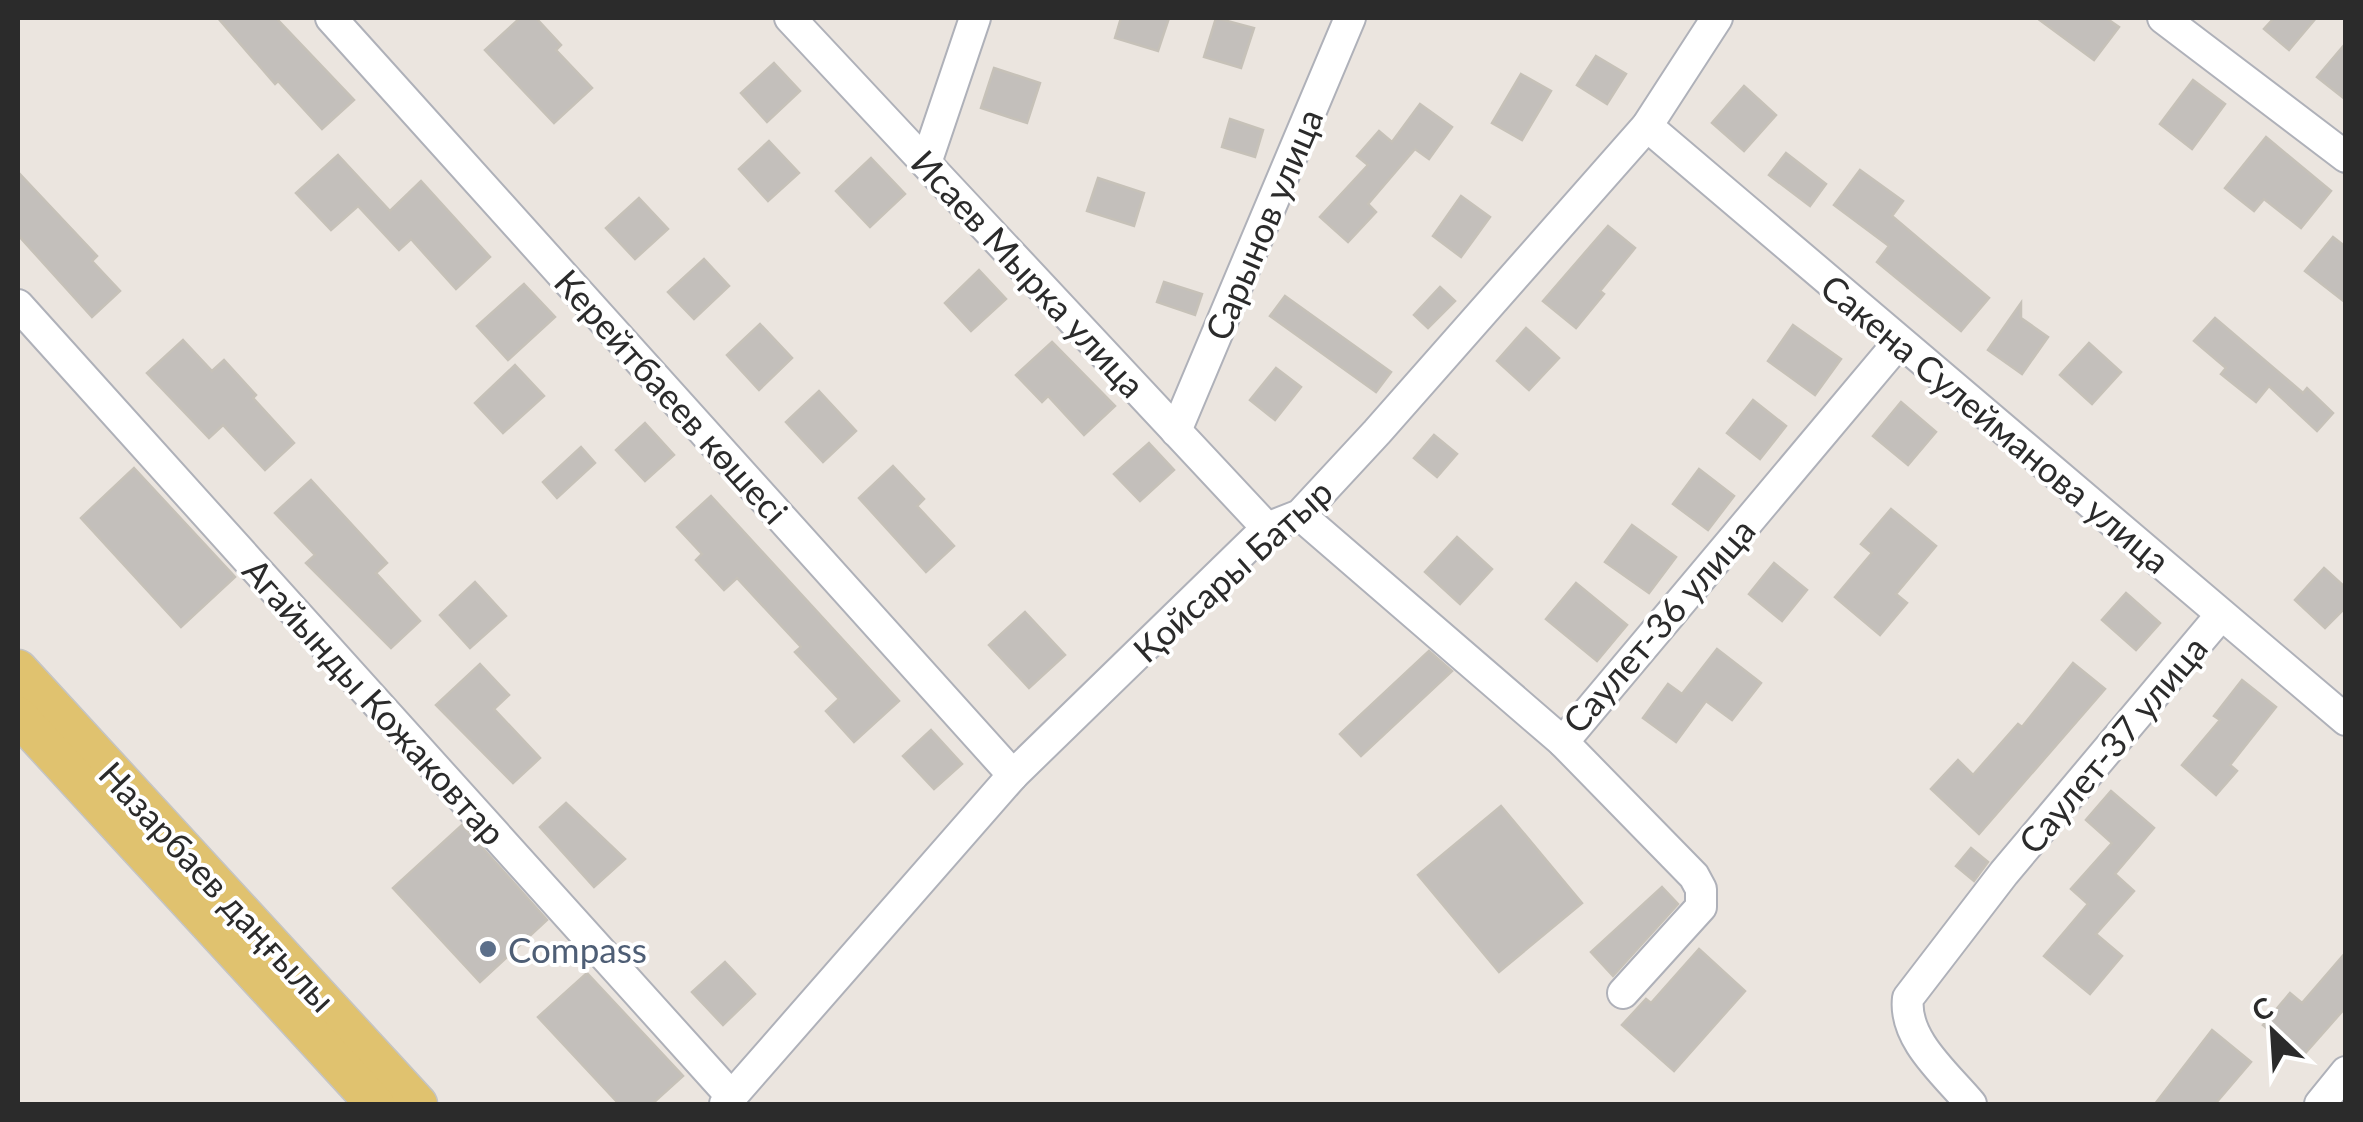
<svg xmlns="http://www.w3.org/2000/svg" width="2363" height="1122" font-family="Lato,sans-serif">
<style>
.building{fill:#c3bfbb;stroke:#c6c1b8;stroke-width:2.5}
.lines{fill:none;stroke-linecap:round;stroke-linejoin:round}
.minor-casing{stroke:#afb1b9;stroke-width:34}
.major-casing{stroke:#c4c4c4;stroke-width:41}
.minor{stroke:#fff;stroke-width:30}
.major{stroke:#e0c26f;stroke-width:38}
.service-dot{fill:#5c6f8a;stroke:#fff;stroke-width:4}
.labels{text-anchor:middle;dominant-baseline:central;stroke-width:8;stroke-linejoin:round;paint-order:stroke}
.street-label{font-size:35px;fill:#2b2b2b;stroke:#fff}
.service-label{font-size:35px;fill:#4e5e75;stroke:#fff;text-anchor:start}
</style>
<rect width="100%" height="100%" fill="#ebe5df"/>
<g class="building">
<path d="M218,18H276L354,100L322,129L278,81L275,84Z"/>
<path d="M520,18H536L561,45L556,50L592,88L554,123L485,50Z"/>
<path d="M1121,18H1169L1158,51L1115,38Z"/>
<path d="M1216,18L1254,28L1241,68L1204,57Z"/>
<path d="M2037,18H2106L2119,27L2094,60Z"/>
<path d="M2274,18H2316L2289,50L2264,29Z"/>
<path d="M2346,43V100L2317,77Z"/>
<path d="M1596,56L1626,74L1607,104L1577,85Z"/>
<path d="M774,63L800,91L767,122L741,93Z"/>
<path d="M994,68L1040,83L1027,123L981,108Z"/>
<path d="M1521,74L1551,91L1522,140L1492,123Z"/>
<path d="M2193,80L2225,104L2192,149L2160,124Z"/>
<path d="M1744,86L1776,115L1744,151L1712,123Z"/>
<path d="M1420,104L1452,127L1429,159L1415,149L1368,204L1376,212L1348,242L1320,217L1368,165L1357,156L1379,131L1392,142Z"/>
<path d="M1230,119L1263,130L1255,157L1222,147Z"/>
<path d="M2266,137L2331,191L2301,228L2264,199L2254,211L2225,188Z"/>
<path d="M769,141L799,173L768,201L739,169Z"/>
<path d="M1786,153L1826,184L1810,206L1769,175Z"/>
<path d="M338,155L390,211L421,181L490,257L456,289L411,239L399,250L358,206L331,230L296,193Z"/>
<path d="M871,158L905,194L870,227L836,191Z"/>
<path d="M1860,170L1903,201L1892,216L1989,298L1961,331L1877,262L1889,246L1834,205Z"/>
<path d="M18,172L97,256L92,261L120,291L92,317L18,235Z"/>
<path d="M1098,178L1144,193L1134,226L1087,211Z"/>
<path d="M1461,196L1490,217L1461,257L1433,236Z"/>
<path d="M639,198L668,229L635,259L606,228Z"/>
<path d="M1608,226L1635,248L1600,291L1604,294L1576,328L1543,301Z"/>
<path d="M2333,237L2346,247V303L2305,271Z"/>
<path d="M704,259L729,286L694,319L668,292Z"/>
<path d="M979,270L1006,299L971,331L945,303Z"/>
<path d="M1164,282L1202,294L1195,315L1157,302Z"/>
<path d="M524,284L555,317L508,360L477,326Z"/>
<path d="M1440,287L1455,301L1428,328L1414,315Z"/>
<path d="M1285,296L1391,372L1376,392L1270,316Z"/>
<path d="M2021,303V318L2048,337L2022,374L1988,350Z"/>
<path d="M2215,318L2303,393L2307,388L2333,413L2317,431L2269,386L2256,402L2221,374L2226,368L2194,341Z"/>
<path d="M760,324L792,358L759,390L727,355Z"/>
<path d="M1793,325L1841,359L1815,395L1768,361Z"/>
<path d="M1526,328L1559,358L1529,390L1497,361Z"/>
<path d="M183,340L212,371L224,360L256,395L253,398L294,443L265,470L223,425L209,438L147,373Z"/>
<path d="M1052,342L1115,406L1084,435L1048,396L1042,402L1016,375Z"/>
<path d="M2089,343L2121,372L2092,404L2060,375Z"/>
<path d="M515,365L544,396L503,433L475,403Z"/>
<path d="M1276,368L1301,387L1275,420L1250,400Z"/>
<path d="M819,391L856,431L823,462L786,422Z"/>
<path d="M1753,400L1786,426L1760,459L1727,433Z"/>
<path d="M1901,402L1936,432L1908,465L1873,436Z"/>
<path d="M645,423L674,455L645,481L616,450Z"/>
<path d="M1434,435L1457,454L1437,477L1414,458Z"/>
<path d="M1149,443L1174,470L1140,501L1114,474Z"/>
<path d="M581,447L595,463L557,498L543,482Z"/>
<path d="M893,466L924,499L917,506L954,546L926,572L859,498Z"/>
<path d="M134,468L235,577L181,627L81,518Z"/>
<path d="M1699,469L1734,496L1708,530L1673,504Z"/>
<path d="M311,480L387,563L376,573L420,621L391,648L306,563L315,555L275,513Z"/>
<path d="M711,496L899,701L854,742L826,711L839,699L795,652L801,647L737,578L724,590L696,560L702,554L677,527Z"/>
<path d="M1891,509L1936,546L1896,594L1907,603L1880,635L1835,597L1872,553L1861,544Z"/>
<path d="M1632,525L1676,557L1649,593L1605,562Z"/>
<path d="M1457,537L1492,569L1460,604L1425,572Z"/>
<path d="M1774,563L1807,590L1782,621L1749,594Z"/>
<path d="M2324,568L2346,588V607L2325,628L2295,600Z"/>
<path d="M475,582L506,616L470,648L440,615Z"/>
<path d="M1576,583L1627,625L1597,661L1546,619Z"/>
<path d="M2126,593L2160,623L2136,650L2102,620Z"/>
<path d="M1025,612L1065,655L1029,688L989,645Z"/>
<path d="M1717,649L1761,683L1732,720L1706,701L1676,742L1643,718L1668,684L1682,694Z"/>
<path d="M1429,651L1452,671L1361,756L1340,734Z"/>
<path d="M2073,663L2105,689L1979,834L1931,789L1958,760L1973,775L2018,724L2022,727Z"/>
<path d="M480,664L509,695L494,709L540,758L513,783L436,705Z"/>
<path d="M2242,680L2276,707L2230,765L2237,771L2216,795L2182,765L2220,720L2214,716Z"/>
<path d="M931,730L962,764L934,789L903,756Z"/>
<path d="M2111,791L2154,828L2115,874L2134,891L2096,934L2122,956L2090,994L2044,956L2088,904L2071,889L2112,843L2086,820Z"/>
<path d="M566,803L625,859L594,887L540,827Z"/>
<path d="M1501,806L1582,903L1499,972L1418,875Z"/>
<path d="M462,825L547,920L480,982L393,888Z"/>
<path d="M1971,848L1988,862L1974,881L1956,866Z"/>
<path d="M1662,887L1678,904L1613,976L1591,952Z"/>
<path d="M1699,949L1745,991L1674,1071L1622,1025L1646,999L1651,1003Z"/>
<path d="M2346,952V1007L2301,1058L2263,1025L2290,993L2302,1003Z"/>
<path d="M725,962L755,994L723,1025L692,992Z"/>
<path d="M587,973L683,1076L652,1104H619L538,1017Z"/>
<path d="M2212,1030L2251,1062L2215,1104H2155Z"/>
</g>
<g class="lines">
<defs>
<g id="minor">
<path d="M331,18L1013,775"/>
<path d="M790,18L1267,528"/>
<path d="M2163,18L2346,157"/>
<path d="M1647,126L2346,720"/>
<path d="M926,163L975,18"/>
<path d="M18,305L732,1097"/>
<path d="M1176,431L1350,18"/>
<path d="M1300,515L1563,742L1899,342"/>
<path d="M1563,742L1694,876L1701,889V907L1623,993"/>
<path d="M725,1104L1013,775L1267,528L1300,515L1377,432L1647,126L1717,18"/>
<path d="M1971,1104C1946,1074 1903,1039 1908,998L2004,873L2221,615"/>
<path d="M2320,1104L2346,1072"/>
</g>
<g id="major">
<path d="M18,669L418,1104"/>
<path d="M18,716L375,1104"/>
</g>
</defs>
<use href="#minor" class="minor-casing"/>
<use href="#major" class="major-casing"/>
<use href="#minor" class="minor"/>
<use href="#major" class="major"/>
</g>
<circle class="service-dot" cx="488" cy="949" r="10"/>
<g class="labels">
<g class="street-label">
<text transform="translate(1263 224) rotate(-67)">Сарынов улица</text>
<text transform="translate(1029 273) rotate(47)">Исаев Мырка улица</text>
<text transform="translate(672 396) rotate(48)">Керейтбаеев көшесі</text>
<text transform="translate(1996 423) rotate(40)">Сакена Сулейманова улица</text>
<text transform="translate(1232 570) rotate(-42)">Қойсары Батыр</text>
<text transform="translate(1658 625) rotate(-49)">Саулет-36 улица</text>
<text transform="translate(375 701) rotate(48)">Агайынды Кожаковтар</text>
<text transform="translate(2112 744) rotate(-50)">Саулет-37 улица</text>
<text transform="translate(218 886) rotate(47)">Назарбаев даңғылы</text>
</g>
<g class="service-label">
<text x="508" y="949">Compass</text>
</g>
</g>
<rect width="2363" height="1122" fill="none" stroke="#2b2b2b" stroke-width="40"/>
<g transform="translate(2273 1032) rotate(335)" stroke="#ffffff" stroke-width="8" paint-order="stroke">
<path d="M0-8L18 38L0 25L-18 38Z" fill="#2b2b2b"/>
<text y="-15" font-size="28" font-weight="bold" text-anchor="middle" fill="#2b2b2b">С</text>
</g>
</svg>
